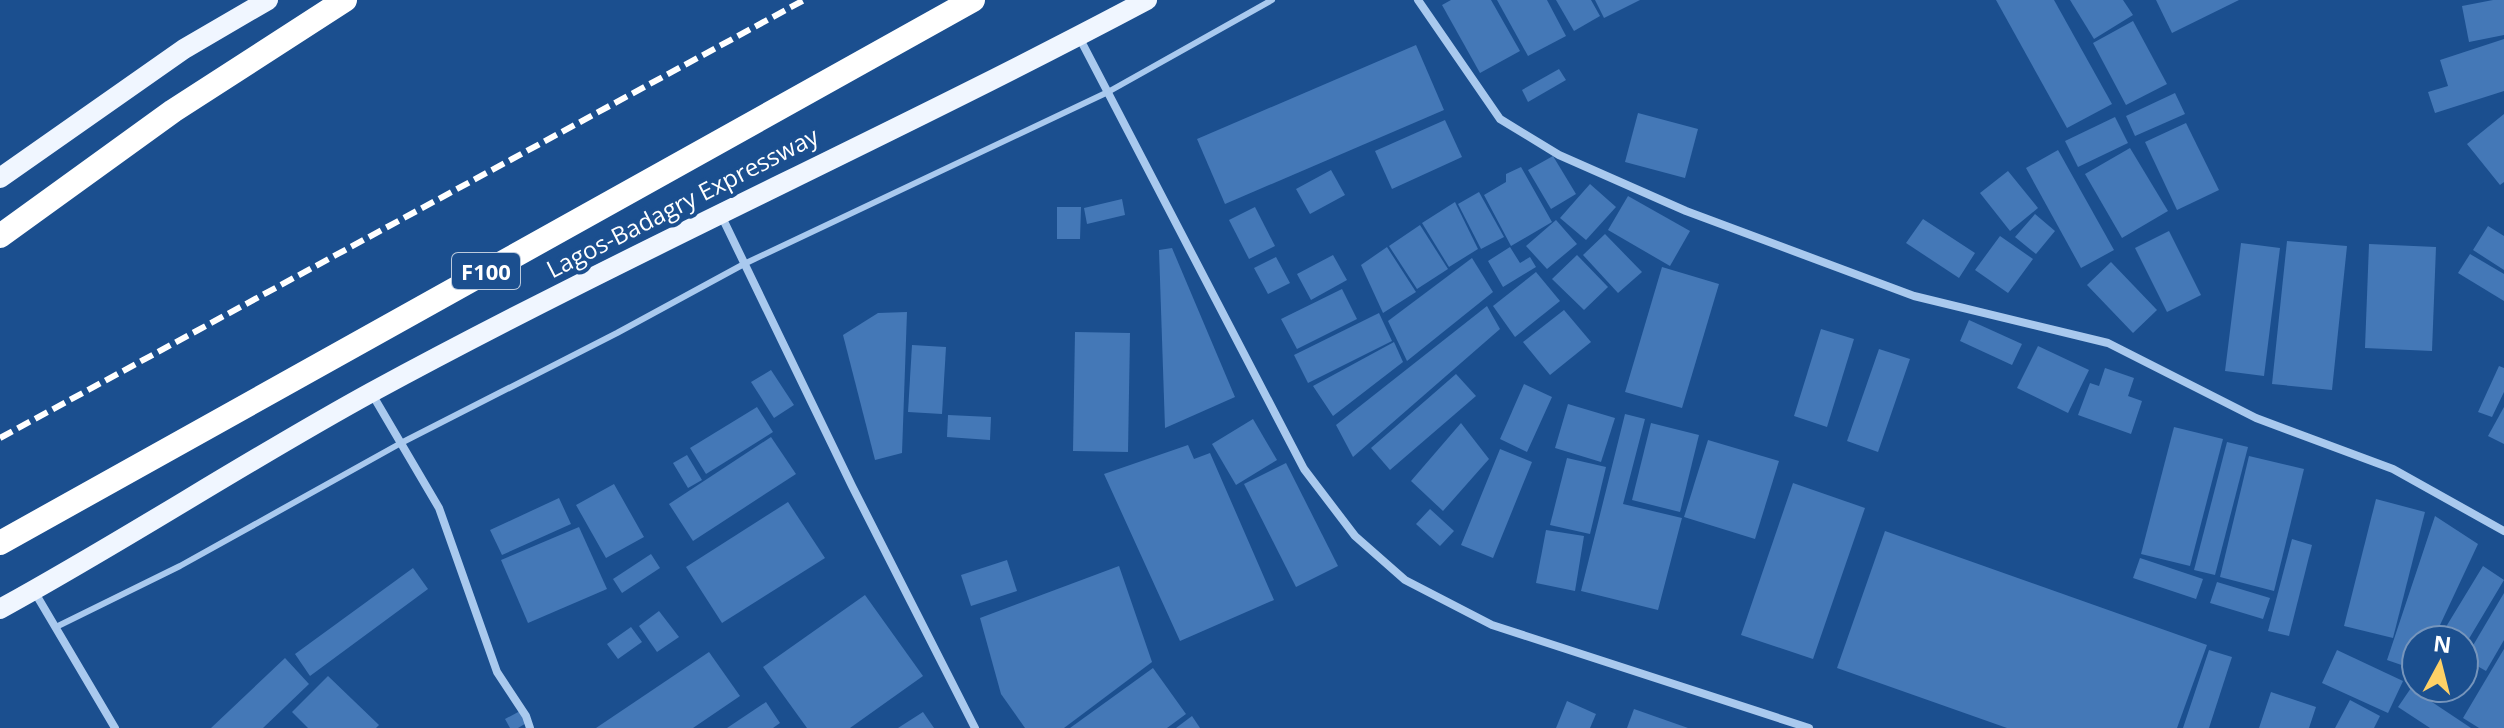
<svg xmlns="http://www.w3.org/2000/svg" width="2504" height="728" font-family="'Open Sans',sans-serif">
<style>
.building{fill:#4478b7}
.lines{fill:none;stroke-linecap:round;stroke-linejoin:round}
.lane{stroke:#a9c9ee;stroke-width:6}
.street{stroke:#a9c9ee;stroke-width:8}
.primary{stroke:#f0f6ff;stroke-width:20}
.highway{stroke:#fff;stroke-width:24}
.rail{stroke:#fff;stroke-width:6;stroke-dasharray:14 6;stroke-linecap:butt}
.labels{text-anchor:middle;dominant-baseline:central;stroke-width:8;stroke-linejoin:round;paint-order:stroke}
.shield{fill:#1b4f8f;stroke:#bbcadd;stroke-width:2}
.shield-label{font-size:22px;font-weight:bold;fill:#fff}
.street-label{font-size:24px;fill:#fff;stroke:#1b4f8f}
</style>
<rect width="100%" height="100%" fill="#1b4f8f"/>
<g class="building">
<path d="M1451,0H1491L1520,51L1480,73L1442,5Z"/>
<path d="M1497,0H1547L1566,36L1528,56Z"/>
<path d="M1556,0H1591L1600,16L1574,31Z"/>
<path d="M1595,0H1640L1604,18Z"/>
<path d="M1996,0H2054L2112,104L2067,128Z"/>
<path d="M2070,0H2123L2133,15L2094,39Z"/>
<path d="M2156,0H2239L2172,33Z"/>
<path d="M2493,0H2504V35L2469,42L2462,6Z"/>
<path d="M2133,21L2167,84L2126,105L2093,43Z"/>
<path d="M2504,39V91L2435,113L2428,92L2448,86L2440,60Z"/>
<path d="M1416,45L1444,110L1225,204L1197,139Z"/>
<path d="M1559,69L1566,80L1528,102L1522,90Z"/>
<path d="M2175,93L2185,114L2135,136L2126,116Z"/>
<path d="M1638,113L1698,129L1685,178L1625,162Z"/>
<path d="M2504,114V182L2500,185L2467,144Z"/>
<path d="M2115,117L2128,143L2078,167L2065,141Z"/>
<path d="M1445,120L1462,157L1392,189L1375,151Z"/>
<path d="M2186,123L2219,190L2177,210L2145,142Z"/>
<path d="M2130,148L2168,211L2122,238L2085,174Z"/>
<path d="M2058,150L2114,250L2081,268L2026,168Z"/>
<path d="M1553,156L1576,194L1551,209L1528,170Z"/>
<path d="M1521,167L1552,222L1511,246L1484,195L1506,182V174Z"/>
<path d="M1331,170L1345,195L1310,214L1296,189Z"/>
<path d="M2008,171L2038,208L2010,231L1980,193Z"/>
<path d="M1590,184L1616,207L1586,240L1560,218Z"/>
<path d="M1479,192L1504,237L1481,249L1458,204Z"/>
<path d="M1628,196L1690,231L1670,266L1608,230Z"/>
<path d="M1122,199L1125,215L1087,224L1084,208Z"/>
<path d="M1455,202L1478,249L1449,267L1422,223Z"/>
<path d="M1057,207H1081L1080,239H1057Z"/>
<path d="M1255,207L1275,246L1249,259L1229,220Z"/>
<path d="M2035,214L2055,231L2036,254L2015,237Z"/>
<path d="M1923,219L1975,253L1959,278L1906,243Z"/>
<path d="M1556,220L1577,244L1547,269L1526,246Z"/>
<path d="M1420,225L1448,269L1417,289L1389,246Z"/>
<path d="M2488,226L2504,236V270L2473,250Z"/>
<path d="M2169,231L2201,295L2167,312L2135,248Z"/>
<path d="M1605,234L1642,272L1618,293L1583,255Z"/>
<path d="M2000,236L2033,259L2008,293L1975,270Z"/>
<path d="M2287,241L2347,246L2332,390L2272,384Z"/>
<path d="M2241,243L2280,248L2264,376L2225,371Z"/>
<path d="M2369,244L2436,247L2432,351L2365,348Z"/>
<path d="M1387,247L1416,292L1383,313L1361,265Z"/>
<path d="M1510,247L1520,263L1530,257L1536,267L1503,287L1488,261Z"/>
<path d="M1172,248L1235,397L1165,428L1159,250Z"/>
<path d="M2470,254L2504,274V301L2458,273Z"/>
<path d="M1333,255L1347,280L1311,300L1297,274Z"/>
<path d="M1577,255L1608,287L1584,310L1552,279Z"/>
<path d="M1276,257L1290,283L1268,294L1254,268Z"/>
<path d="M1472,258L1493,292L1407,361L1388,321Z"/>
<path d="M2111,262L2157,310L2133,333L2087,285Z"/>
<path d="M1662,267L1719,284L1682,408L1625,392Z"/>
<path d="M1536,272L1560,301L1515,337L1493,306Z"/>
<path d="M1342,289L1357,319L1297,349L1281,319Z"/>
<path d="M1487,306L1500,329L1353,457L1336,425Z"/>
<path d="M1564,310L1591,342L1550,375L1523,342Z"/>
<path d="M907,312L902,453L875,460L843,335L878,313Z"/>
<path d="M1379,313L1392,341L1308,383L1294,355Z"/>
<path d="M1969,320L2022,344L2012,365L1960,341Z"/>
<path d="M1821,329L1854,339L1827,427L1794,416Z"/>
<path d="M1075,332L1130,333L1128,452L1073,451Z"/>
<path d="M1394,342L1403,362L1333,416L1313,386Z"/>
<path d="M912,345L946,347L942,414L908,412Z"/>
<path d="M2038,346L2089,370L2068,413L2017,388Z"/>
<path d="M1879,349L1910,359L1878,452L1847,441Z"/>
<path d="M2499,366L2504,368V392L2492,417L2478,412Z"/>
<path d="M2105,368L2134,378L2128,396L2142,401L2131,434L2078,415L2090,383L2099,386Z"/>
<path d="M771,370L794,405L774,418L751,382Z"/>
<path d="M1456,374L1476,396L1390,470L1371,448Z"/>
<path d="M1524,384L1552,397L1527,452L1500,439Z"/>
<path d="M1568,404L1615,418L1601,462L1555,448Z"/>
<path d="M757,407L773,432L706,474L690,448Z"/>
<path d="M2504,407V444L2488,436Z"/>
<path d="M1625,414L1645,419L1623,504L1682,518L1658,610L1581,591Z"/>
<path d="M948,415L991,417L990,440L947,437Z"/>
<path d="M1253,419L1277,460L1236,485L1212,444Z"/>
<path d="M1461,423L1489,459L1443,511L1411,481Z"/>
<path d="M1651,423L1699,435L1680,512L1632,500Z"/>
<path d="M2174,427L2223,439L2190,566L2141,554Z"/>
<path d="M771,437L796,474L693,541L669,504Z"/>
<path d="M1708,440L1779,461L1755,539L1684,517Z"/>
<path d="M2227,442L2248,447L2215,575L2194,570Z"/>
<path d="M1188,445L1194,459L1210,453L1274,600L1180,641L1104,474Z"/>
<path d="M1500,449L1532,462L1493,558L1461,545Z"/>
<path d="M687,455L702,480L688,488L673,463Z"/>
<path d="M2249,456L2304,469L2274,591L2220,577Z"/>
<path d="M1567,458L1606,467L1590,534L1550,525Z"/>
<path d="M1286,463L1338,566L1296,587L1244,484Z"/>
<path d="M1793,483L1865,508L1813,659L1741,635Z"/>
<path d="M614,484L644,537L606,558L576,505Z"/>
<path d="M559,498L571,524L502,555L490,530Z"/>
<path d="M2376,499L2425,512L2393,638L2344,626Z"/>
<path d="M788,502L825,558L722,623L686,567Z"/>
<path d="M1430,509L1454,531L1440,546L1416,524Z"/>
<path d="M2435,516L2478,544L2433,640H2416V670L2387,660Z"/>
<path d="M579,527L607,589L528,623L501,560Z"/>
<path d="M1546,530L1584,536L1575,591L1536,583Z"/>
<path d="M1885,531L2207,645L2177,728H2007L1837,668Z"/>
<path d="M2292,539L2312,545L2289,636L2268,631Z"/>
<path d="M651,554L660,568L622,593L613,579Z"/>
<path d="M2140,558L2203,579L2196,599L2133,578Z"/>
<path d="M1007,560L1017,591L971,606L961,575Z"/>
<path d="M1119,566L1152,662L1064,728H1025L1001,694L980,618Z"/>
<path d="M2483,566L2504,580L2464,647V640H2438Z"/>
<path d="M413,568L428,589L310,676L295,654Z"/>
<path d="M2217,582L2270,598L2263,619L2210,603Z"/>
<path d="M2504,593V640L2486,671L2465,659Z"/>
<path d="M865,595L923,676L850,728H807L763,667Z"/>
<path d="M659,611L679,637L657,652L639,626Z"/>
<path d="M631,627L642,642L618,659L607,644Z"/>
<path d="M2504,649V728H2479L2463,718Z"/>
<path d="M2209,650L2232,657L2209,728H2183Z"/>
<path d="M2337,650L2403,681L2388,713L2322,683Z"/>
<path d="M709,652L740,696L693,728H596Z"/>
<path d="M285,658L309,684L263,728H211Z"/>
<path d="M1153,668L1186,714L1167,728H1070Z"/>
<path d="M328,676L379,725L376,728H308L292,712Z"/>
<path d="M2411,688L2471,728H2430L2398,707Z"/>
<path d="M2271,692L2316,707L2309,728H2259Z"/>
<path d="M2350,700L2380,716L2374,728H2335Z"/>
<path d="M1567,701L1596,714L1590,728H1556Z"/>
<path d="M766,702L780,723L773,728H727Z"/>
<path d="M1634,709L1688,728H1627Z"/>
<path d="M522,710L528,722L518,728H510L505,719Z"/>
<path d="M923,712L934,728H898Z"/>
<path d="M1192,716L1200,728H1176Z"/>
</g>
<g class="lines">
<path class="lane" d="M56,627L180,566L401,443L617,333L744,264L1108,92L1272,0"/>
<g class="street">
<path d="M1418,0L1500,119L1559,155L1686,211L1914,296L2108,343L2256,418L2393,469L2504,531"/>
<path d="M1079,37L1304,469L1355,536L1405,580L1492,625L1809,728"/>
<path d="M720,213L852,486L975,728"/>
<path d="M372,394L439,508L497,672L526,716L530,728"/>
<path d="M34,591L115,728"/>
</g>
<g class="primary">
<path d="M0,178L184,49L268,0"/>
<path d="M0,609C126,540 246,461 372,392C626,254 891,136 1147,0"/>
</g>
<g class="highway">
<path d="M0,236L173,111L345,0"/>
<path d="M0,543L973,0"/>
</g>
<path class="rail" d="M0,438L804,0"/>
</g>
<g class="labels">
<rect class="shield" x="452" y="253" width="68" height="36" rx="6"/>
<g class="shield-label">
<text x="486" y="271">F100</text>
</g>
<g class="street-label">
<text transform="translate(682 202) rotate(-27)">Lagos-Badagry Expressway</text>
</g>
</g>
<g transform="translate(2440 664) rotate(7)"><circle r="38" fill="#1b4f8f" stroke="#7695bc" stroke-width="2"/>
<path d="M0-6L14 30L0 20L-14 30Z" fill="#ffd166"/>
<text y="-12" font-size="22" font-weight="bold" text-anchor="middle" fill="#ffffff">N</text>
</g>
</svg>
